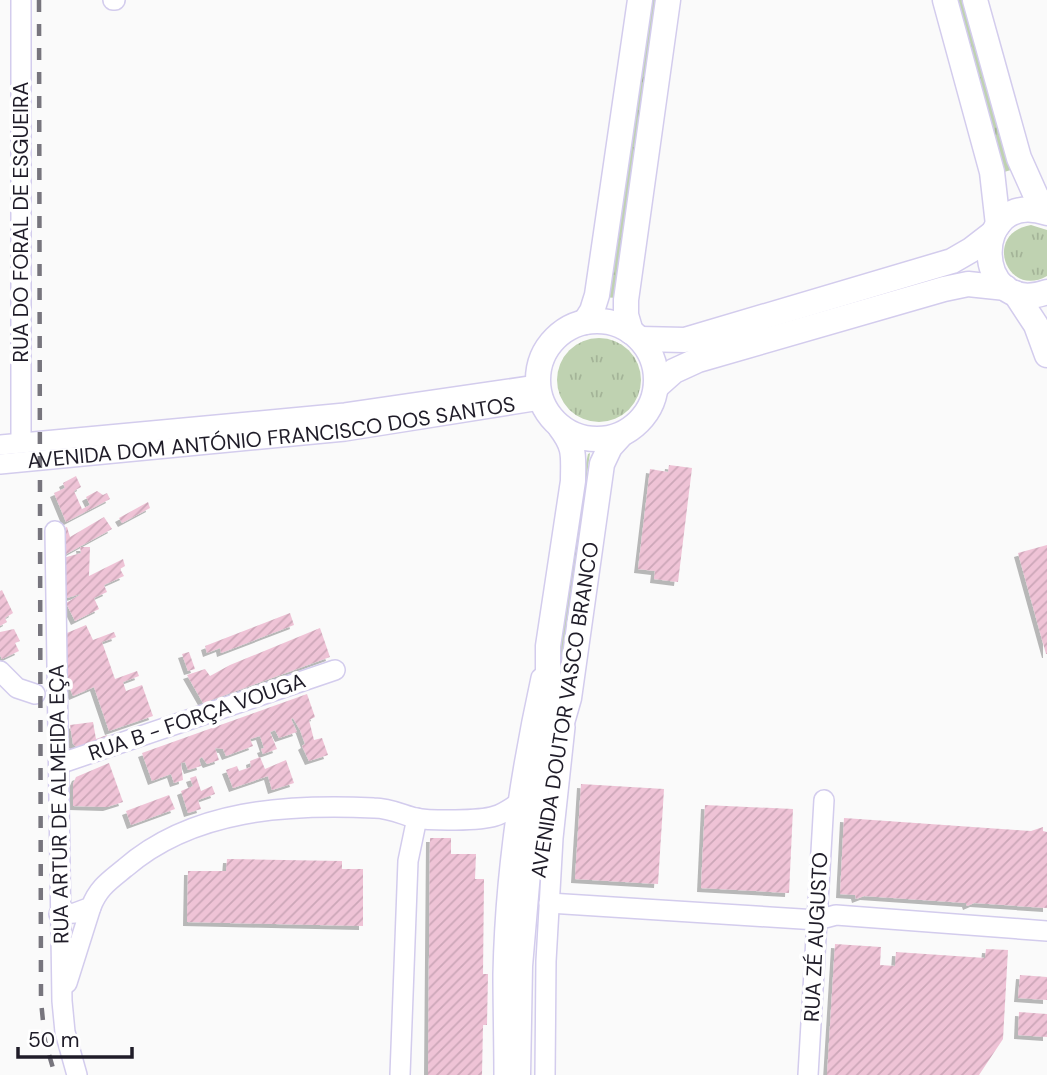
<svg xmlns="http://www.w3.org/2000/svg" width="1047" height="1075" font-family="'DM Sans',sans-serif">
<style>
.grass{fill:url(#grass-tufts)}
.building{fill:url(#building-hatch);filter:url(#shadow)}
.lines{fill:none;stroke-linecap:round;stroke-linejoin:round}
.minor-casing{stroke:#d3cced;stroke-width:22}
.major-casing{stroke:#d3cced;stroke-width:27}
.minor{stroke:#fff;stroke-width:19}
.major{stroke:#fff;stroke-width:24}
.rail{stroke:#77757d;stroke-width:4.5;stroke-dasharray:12 12;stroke-linecap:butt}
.labels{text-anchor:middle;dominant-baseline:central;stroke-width:7;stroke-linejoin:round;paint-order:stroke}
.street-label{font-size:21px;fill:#1f1c28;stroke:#fff}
</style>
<defs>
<pattern id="grass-tufts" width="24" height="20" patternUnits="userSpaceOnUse" patternTransform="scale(1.75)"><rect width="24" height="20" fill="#bfd2b1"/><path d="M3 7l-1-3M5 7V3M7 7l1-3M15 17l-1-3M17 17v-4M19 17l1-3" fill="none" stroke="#a4b498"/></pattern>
<pattern id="building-hatch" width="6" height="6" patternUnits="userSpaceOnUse" patternTransform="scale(1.75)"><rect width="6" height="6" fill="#efc3d6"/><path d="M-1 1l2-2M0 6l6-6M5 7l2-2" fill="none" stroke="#cca7b8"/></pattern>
<filter id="shadow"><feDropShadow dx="-4" dy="4" stdDeviation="0" flood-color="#0004"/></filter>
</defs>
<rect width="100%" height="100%" fill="#fafafa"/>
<g class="grass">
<path d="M646,0H657L616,298L604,297Z"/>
<path d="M954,0H965L1014,169L1001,173Z"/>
<path d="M1031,225L1047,230V276C1007,299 982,233 1031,225Z"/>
<circle cx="599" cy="380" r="42"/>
<path d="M590,453L536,847H533L586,463L588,454Z"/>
</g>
<g class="building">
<path d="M669,465L692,468L678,582L654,579L655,571L638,569L650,469L668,472Z"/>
<path d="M76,476L81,487L74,491L82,509L90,505L86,497L97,491L103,495L107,493L110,499L66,522L54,493L65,488L63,483Z"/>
<path d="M148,502L150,508L122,523L119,518Z"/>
<path d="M104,517L112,529L59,558V530L67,527L70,537Z"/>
<path d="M1047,545V654H1046L1018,553Z"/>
<path d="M80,547H90L89,576L123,559L125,566L120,569L124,576L104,585L107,592L94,598L99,609L75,621L66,603L81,594L63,599V558L81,553Z"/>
<path d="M2,590L13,613L5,618L7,622L0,626V591Z"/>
<path d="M290,613L294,625L221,653L220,648L207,653L205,646Z"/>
<path d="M86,625L93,640L114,632L116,637L102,642L115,679L137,671L139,676L123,682L126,691L142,685L153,716L109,731L94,687L73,696L63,671L62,635Z"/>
<path d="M320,628L330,657L203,703L187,675L205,669L210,676L230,665Z"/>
<path d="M14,629L20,641L15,643L19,651L2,659L0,655V632Z"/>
<path d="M189,652L195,669L188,671L182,654Z"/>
<path d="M307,694L315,717L309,720L314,740L322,738L328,755L309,761L302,746L305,744L300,730L293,718L291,719L297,732L279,738L275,730L270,732L277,749L263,754L261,749L264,748L260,736L250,739L253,746L226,756L223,749L215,748L219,760L207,764L202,757L199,759L201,766L188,770L185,762L181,763L183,780L174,783L171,774L152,781L142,753Z"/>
<path d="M93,722L96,739L107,735L109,742L78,748L73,744L70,725Z"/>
<path d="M260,757L265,769L286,760L294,783L272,790L268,776L233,788L226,770L237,766L239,771L251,767L250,761Z"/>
<path d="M109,763L123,802L107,807L73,806V784L76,777Z"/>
<path d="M196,776L201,791L212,786L215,794L198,800L201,809L188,813L181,791L193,786L190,778Z"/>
<path d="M581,784L664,789L658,884L575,879Z"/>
<path d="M169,795L175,809L131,825L126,811Z"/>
<path d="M705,805L793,809L789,893L701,888Z"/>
<path d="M844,818L1031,831L1043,827V831L1047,832V908L974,903L967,906L966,903L864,896L856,899L855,895L840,894Z"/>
<path d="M430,838H451V854H476L475,879H484L483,974H488L487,1025H483L482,1075H428Z"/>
<path d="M227,859L342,861V869H363V926L187,922L188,871H226Z"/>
<path d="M835,944L881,947L880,965L895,966L896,952L985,958L986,949L1008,950L1003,1039L979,1075H827Z"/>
<path d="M1020,975L1047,977V1000L1018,998Z"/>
<path d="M1019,1012L1047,1014V1037L1018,1035Z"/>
</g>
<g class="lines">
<defs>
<g id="minor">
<path d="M21,0V443"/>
<path d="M113,0H115"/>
<path d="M0,445L345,413L537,385"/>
<path id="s1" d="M0,464L345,431L540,400"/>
<path d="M55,531L62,1001L65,1032L77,1075"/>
<path d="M0,671L17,688L35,694"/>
<path d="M59,764L335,670"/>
<path d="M549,903L817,920L836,915L1047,931"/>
<path d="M59,914L75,913L91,907C98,888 109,881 125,868C193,809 288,804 374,808C389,808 401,814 415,818C431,821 480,821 495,816C503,814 512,807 519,803"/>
<path d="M67,983L91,907"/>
<path d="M400,1075L408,861L417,818"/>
<path d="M504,1075C504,1041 503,1007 503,974C505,875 520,774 541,678"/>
<path d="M545,1075L546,961L553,838L565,727"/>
<path d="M808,1075L824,800"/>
</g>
<g id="major">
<path d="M945,0L992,172L998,225"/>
<path d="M975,0L1019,158L1036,196L1047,209"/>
<path d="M1047,213C970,187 971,319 1047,292"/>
<path d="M1015,293L1036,325L1047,355"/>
<circle cx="597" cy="380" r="59"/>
<path d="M585,322L592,311L597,295L640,0"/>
<path d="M631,332L626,315V300L668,0"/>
<path d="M640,339L685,340L952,261L971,250L993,233"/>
<path d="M656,387L674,371L698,360L944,289L968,284L1006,288"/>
<path d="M557,740L569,698L602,464L610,447L620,436"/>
<path d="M518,1075L520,966L532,826L548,708V646L573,481C573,456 576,448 560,427"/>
</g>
</defs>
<use href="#minor" class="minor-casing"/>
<use href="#major" class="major-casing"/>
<use href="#minor" class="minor"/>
<use href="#major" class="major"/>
<path class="rail" d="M39,0L41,1001L45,1041L55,1075"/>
</g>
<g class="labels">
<g class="street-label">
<text transform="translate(21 222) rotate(-90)">RUA DO FORAL DE ESGUEIRA</text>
<text stroke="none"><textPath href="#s1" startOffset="273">AVENIDA DOM ANTÓNIO FRANCISCO DOS SANTOS</textPath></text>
<text transform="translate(565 710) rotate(-81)">AVENIDA DOUTOR VASCO BRANCO</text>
<text transform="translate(197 717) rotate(-19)">RUA B - FORÇA VOUGA</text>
<text transform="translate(59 804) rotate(-91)">RUA ARTUR DE ALMEIDA EÇA</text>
<text transform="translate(816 937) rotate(-87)">RUA ZÉ AUGUSTO</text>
</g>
</g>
<path d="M18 1047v10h114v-10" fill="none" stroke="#1f1c28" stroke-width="3.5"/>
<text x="28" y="1047" font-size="21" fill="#1f1c28" stroke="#ffffff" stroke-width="5" paint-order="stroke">50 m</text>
</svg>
